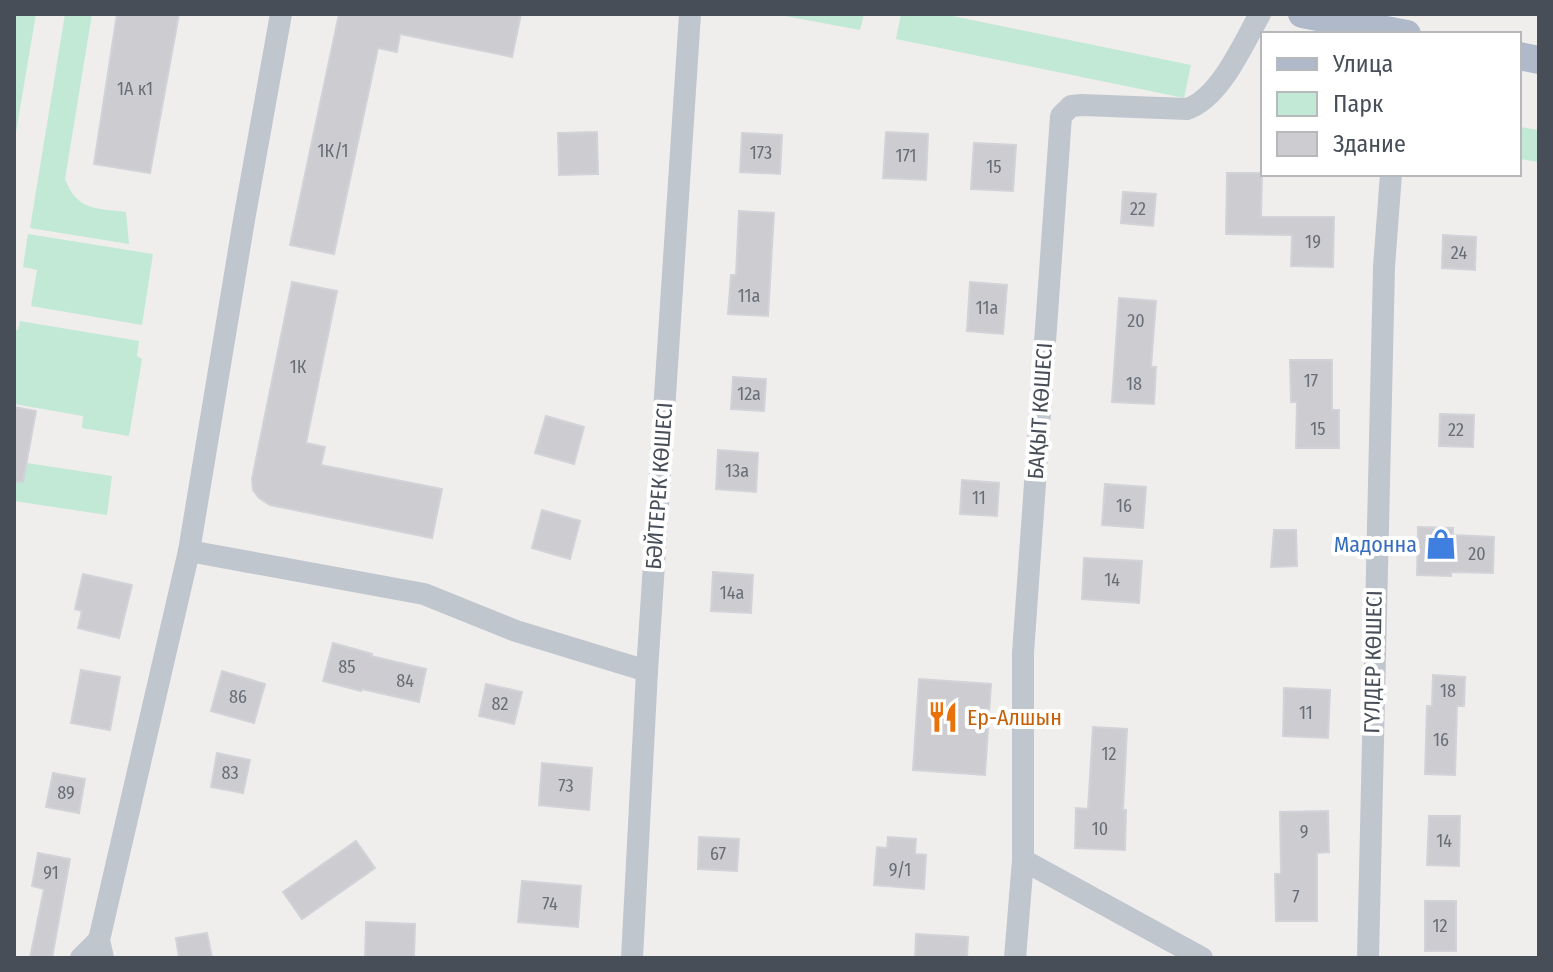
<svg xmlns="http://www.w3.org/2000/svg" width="1553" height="972" font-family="'Fira Sans Condensed',sans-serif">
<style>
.green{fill:#c1e9d6}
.building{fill:#ccccd1;stroke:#d2d3d8;stroke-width:2}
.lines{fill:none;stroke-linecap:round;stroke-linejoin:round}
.minor{stroke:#c0c6ce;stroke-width:22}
.major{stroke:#b0b9c9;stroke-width:28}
.labels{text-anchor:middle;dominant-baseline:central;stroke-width:8;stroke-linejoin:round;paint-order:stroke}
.number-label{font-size:18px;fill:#696e76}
.street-label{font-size:22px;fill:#484e58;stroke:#fff}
.shop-label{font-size:22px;fill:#366cbe;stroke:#fff;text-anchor:end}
.food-label{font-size:22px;fill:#c56008;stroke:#fff;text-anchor:start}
</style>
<rect width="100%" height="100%" fill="#f0eeed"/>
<g class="green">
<path d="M14,14H36L14,144Z"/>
<path d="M65,14H92L65,179C77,211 96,208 126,212L129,244L30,228Z"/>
<path d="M774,14H864L860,30Z"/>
<path d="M901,14H943L1191,65L1184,98L896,39Z"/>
<path d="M1519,127L1539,130V162L1519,159Z"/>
<path d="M28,234L153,254L142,325L31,306L37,270L23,267Z"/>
<path d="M20,321L139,341L137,356L142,359L129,436L82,428L83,416L14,404V329L18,330Z"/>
<path d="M14,461L112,476L107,515L14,501Z"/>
</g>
<g class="building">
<path d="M117,14H179L150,173L94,164Z"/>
<path d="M339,14H521L512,57L400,34L397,52L378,48L334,254L290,245Z"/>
<path d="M597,132L598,174L559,175L558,133Z"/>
<path d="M886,132L928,134L926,180L883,178Z"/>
<path d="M742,133L782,135L780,174L740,172Z"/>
<path d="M974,143L1016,145L1013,191L971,189Z"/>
<path d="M1227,173H1262L1261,217H1334L1333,267L1291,266L1292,235L1226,234Z"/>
<path d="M1123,192L1156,194L1153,226L1121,223Z"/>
<path d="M739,211L774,213L768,316L728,314L731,275H736Z"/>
<path d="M1443,235L1476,237L1475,270L1442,268Z"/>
<path d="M292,282L337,291L306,443L325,447L321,465L442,489L432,538L270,505L259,498L253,490L252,479Z"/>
<path d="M970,282L1007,285L1003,334L967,331Z"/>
<path d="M1119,298L1156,301L1151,367H1156L1154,404L1112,402Z"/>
<path d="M1290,360H1332V410H1339V448H1296L1297,402H1291Z"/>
<path d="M733,377L766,379L764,411L731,409Z"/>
<path d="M14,407L36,411L23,482L14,481Z"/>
<path d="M1440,414L1474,415L1473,447L1439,446Z"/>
<path d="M546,416L584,427L574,464L535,453Z"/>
<path d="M718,450L758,453L756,492L716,489Z"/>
<path d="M962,480L999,483L997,516L960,514Z"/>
<path d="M1105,484L1146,487L1143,528L1102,525Z"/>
<path d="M542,510L580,521L570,559L532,548Z"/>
<path d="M1418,527L1453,528V535L1494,537L1493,573L1451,572V576L1417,575Z"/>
<path d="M1274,530H1296L1297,566L1271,567Z"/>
<path d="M1084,558L1142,561L1139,603L1082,599Z"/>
<path d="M713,572L753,575L751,613L711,611Z"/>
<path d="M83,574L132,585L119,638L78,628L82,611L75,609Z"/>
<path d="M333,643L372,654L371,656L426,669L419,702L362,689L361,691L323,681Z"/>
<path d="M81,670L120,677L110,730L71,723Z"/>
<path d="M222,671L265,684L254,723L211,711Z"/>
<path d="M1433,675L1465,677L1464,706H1457L1455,775L1425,774L1427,706H1432Z"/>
<path d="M919,679L991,684L985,775L913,770Z"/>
<path d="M486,684L522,692L514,724L479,716Z"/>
<path d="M1284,688L1330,690L1328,738L1283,736Z"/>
<path d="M1093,727L1127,729L1123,810H1126L1125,850L1075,848L1076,808L1088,809Z"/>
<path d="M217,753L250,760L243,793L211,787Z"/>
<path d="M542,763L592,768L589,810L539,805Z"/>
<path d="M53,773L85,779L79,813L46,807Z"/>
<path d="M1328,811L1329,852L1317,853V921H1276L1275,874H1281L1280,812Z"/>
<path d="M1429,816H1460L1459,866L1427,865Z"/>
<path d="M699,837L739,839L737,871L698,869Z"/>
<path d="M888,837L916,839L915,854L926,855L924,889L874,885L877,847L887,848Z"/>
<path d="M356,841L375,868L302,919L283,892Z"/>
<path d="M38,853L70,859L52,958H30L44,889L32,886Z"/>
<path d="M522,881L581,886L578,927L518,922Z"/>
<rect x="1425" y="901" width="31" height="50"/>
<path d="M366,922L415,924L414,958H365Z"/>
<path d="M207,933L212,958H179L176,938Z"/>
<path d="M916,934L968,937L967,958H915Z"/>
</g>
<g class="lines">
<g class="minor">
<path d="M189,551L424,594L516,631L647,671"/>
<path d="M1023,860L1202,958"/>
<path d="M81,958L99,940"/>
<path d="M103,958L99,940L189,551L244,220L281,14"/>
<path d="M632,958L647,671L690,14"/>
<path d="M1015,958L1023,860V653L1061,116L1071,106L1082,105L1187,109C1220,98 1243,44 1260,14"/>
<path d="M1368,958L1384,267L1391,174"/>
</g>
<g class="major">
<path d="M1302,14L1407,34"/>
<path d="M1519,56L1539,60"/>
</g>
</g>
<defs>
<symbol id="shop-bare" viewBox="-9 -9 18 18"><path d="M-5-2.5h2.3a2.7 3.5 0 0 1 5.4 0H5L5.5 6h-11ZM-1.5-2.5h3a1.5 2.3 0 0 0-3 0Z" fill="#3f7fe0" stroke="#fff" stroke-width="2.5" paint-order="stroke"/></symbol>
<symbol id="restaurant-bare" viewBox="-9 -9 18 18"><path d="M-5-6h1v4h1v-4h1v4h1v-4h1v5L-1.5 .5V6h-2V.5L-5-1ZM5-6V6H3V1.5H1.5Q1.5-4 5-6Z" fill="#e8710a" stroke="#fff" stroke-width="2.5" paint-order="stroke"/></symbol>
</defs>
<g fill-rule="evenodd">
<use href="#shop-bare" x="1419" y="522" width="44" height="44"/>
<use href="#restaurant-bare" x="921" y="695" width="44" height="44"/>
</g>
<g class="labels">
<g class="number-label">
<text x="135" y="89">1А к1</text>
<text x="333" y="151">1К/1</text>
<text x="761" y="153">173</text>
<text x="906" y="156">171</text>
<text x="994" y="167">15</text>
<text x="1138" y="209">22</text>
<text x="1313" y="242">19</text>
<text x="1459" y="253">24</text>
<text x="749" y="296">11а</text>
<text x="987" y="308">11а</text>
<text x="1136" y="321">20</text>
<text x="298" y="367">1К</text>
<text x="1311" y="381">17</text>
<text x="1134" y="384">18</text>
<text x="749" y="394">12а</text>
<text x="1318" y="429">15</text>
<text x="1456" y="430">22</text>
<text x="737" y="471">13а</text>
<text x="979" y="498">11</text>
<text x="1124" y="506">16</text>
<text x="1477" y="554">20</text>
<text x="1112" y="580">14</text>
<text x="732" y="593">14а</text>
<text x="347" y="667">85</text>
<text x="405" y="681">84</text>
<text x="1448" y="691">18</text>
<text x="238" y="697">86</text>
<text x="500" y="704">82</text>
<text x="1306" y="713">11</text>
<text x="1441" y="740">16</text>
<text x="1109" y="754">12</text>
<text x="230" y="773">83</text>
<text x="566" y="786">73</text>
<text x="66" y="793">89</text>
<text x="1100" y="829">10</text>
<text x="1304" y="832">9</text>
<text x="1444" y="841">14</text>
<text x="718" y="854">67</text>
<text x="900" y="870">9/1</text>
<text x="51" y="873">91</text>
<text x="1296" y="897">7</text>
<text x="550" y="904">74</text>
<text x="1440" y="926">12</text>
</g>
<g class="street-label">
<text transform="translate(1040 411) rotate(-86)">БАҚЫТ КӨШЕСІ</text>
<text transform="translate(659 486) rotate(-86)">БӘЙТЕРЕК КӨШЕСІ</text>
<text transform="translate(1373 662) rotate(-89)">ГҮЛДЕР КӨШЕСІ</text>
</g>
<g class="shop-label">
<text x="1417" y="544">Мадонна</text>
</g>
<g class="food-label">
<text x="967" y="717">Ер-Алшын</text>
</g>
</g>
<rect width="1553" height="972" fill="none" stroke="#484e58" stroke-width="32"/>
<rect x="1261" y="32" width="260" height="144" fill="#ffffff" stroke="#b6b8bc" stroke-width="2"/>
<rect x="1277" y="58" width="40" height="12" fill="#b0b9c9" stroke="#b6b8bc" stroke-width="2"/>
<text x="1333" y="72" font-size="24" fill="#484e58">Улица</text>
<rect x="1277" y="92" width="40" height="24" fill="#c1e9d6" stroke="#b6b8bc" stroke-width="2"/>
<text x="1333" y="112" font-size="24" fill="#484e58">Парк</text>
<rect x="1277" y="132" width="40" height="24" fill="#ccccd1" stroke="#b6b8bc" stroke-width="2"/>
<text x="1333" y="152" font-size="24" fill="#484e58">Здание</text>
</svg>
